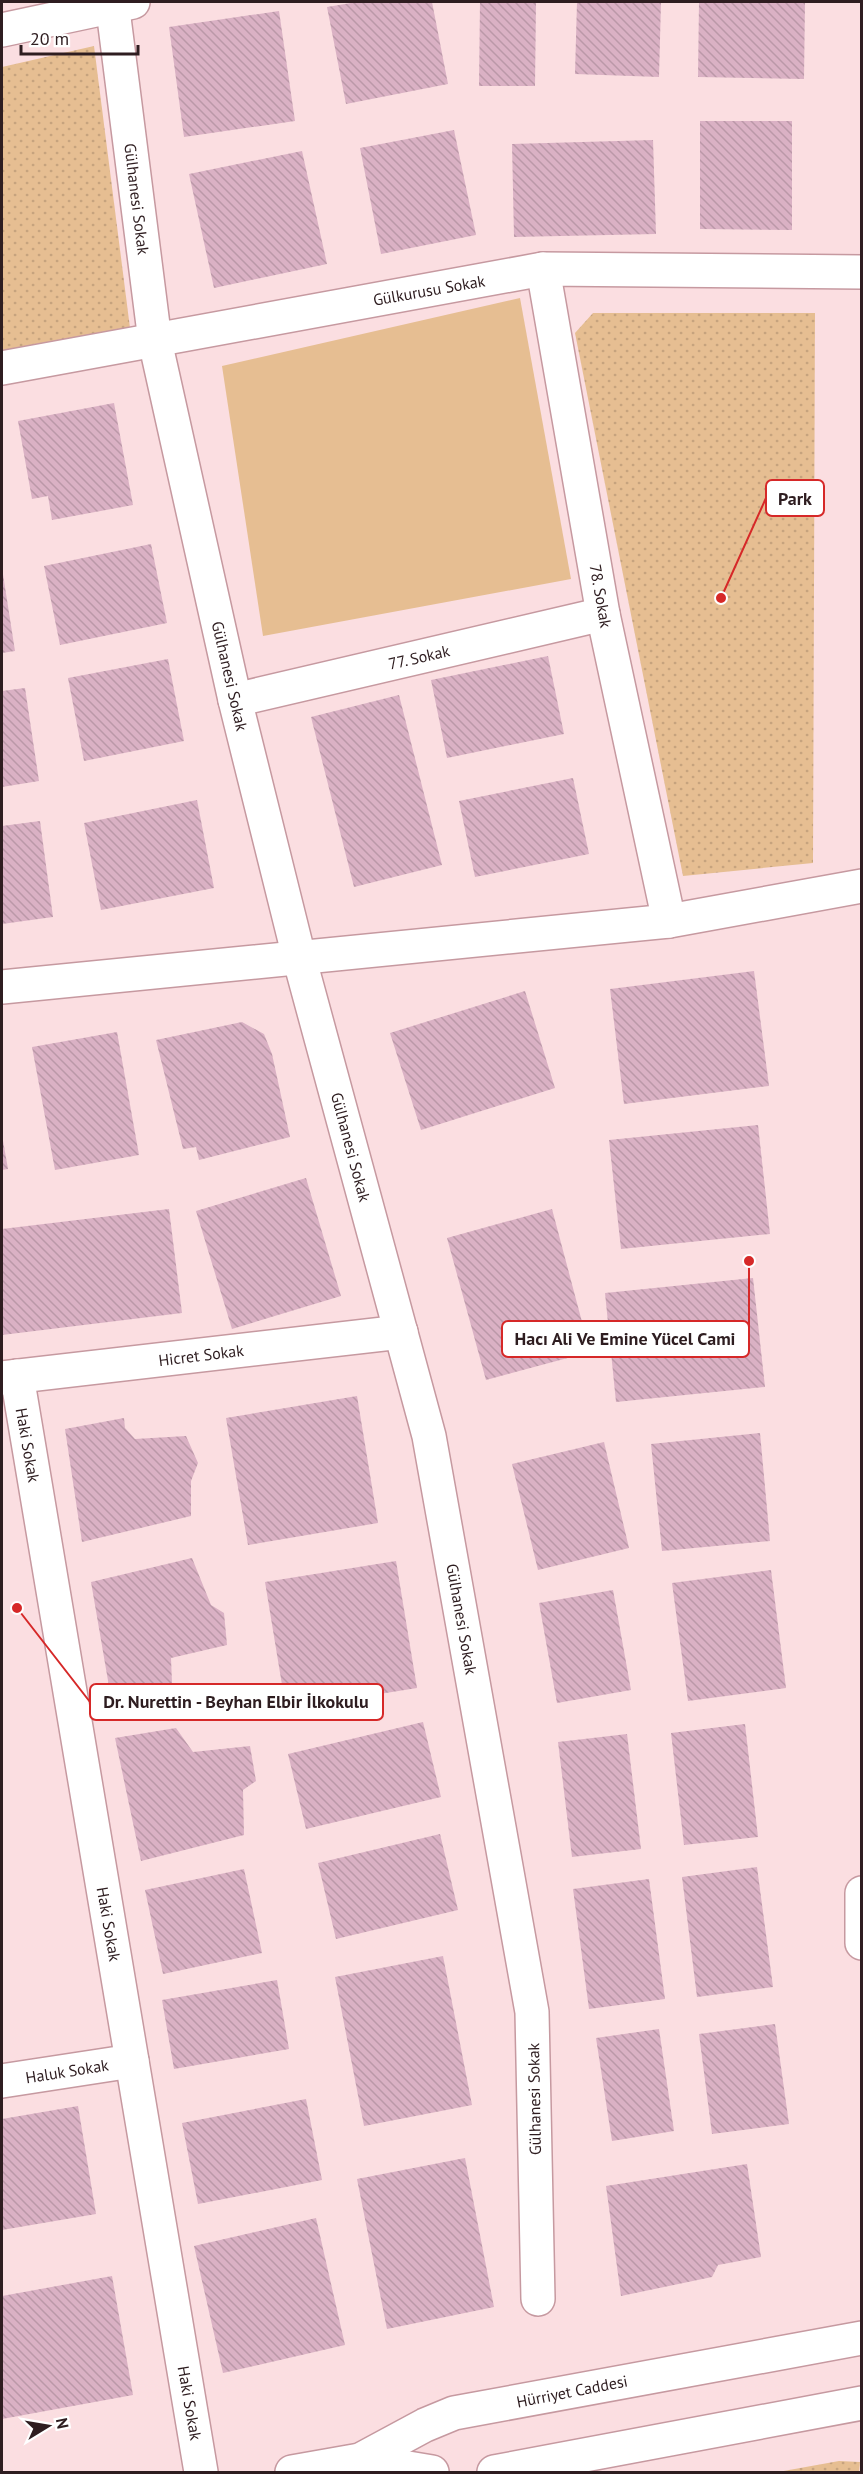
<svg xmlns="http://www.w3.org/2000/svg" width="863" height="2474" font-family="'PT Sans',sans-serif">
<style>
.park{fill:url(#park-dots)}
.garden{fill:#e6be92}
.building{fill:url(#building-back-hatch)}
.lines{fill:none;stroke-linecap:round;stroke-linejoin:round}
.street-casing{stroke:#c699a0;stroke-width:36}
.secondary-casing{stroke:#c699a0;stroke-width:36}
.street{stroke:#fff;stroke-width:33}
.secondary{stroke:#fff;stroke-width:33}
.labels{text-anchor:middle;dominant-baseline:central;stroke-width:4.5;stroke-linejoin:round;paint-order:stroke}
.street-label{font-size:16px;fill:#2e1d20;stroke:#fff}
.leader{fill:none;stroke:#d62828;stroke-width:2}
.callout-dot{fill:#d62828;stroke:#fff;stroke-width:2}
.callout{fill:#fff;stroke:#d62828;stroke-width:2}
.callout-label{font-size:18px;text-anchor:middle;font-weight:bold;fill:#2e1d20}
</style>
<defs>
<pattern id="park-dots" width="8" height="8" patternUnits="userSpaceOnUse" patternTransform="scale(1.5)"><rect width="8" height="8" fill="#e6be92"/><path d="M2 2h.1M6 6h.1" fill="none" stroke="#c6a37e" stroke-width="1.8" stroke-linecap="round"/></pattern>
<pattern id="building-back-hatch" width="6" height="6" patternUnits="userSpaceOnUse" patternTransform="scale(1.5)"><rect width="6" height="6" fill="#dab1c4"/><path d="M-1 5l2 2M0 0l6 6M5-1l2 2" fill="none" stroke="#bb98a8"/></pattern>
</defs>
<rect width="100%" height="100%" fill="#fbdee1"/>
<g class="park">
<path d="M94,46L130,328L2,351V67Z"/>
<path d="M593,313H815L813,863L683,876L575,333Z"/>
<path d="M839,2461L860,2462L859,2472H778Z"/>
</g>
<path class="garden" d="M520,298L571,579L263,636L222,366Z"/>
<g class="building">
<path d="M357,2H432L448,84L346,104L327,7Z"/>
<path d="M480,2H536L535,86H479Z"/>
<path d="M577,2H661L659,77L575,74Z"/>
<path d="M699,2H805L804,79L698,77Z"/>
<path d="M279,11L295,121L184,137L169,27Z"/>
<path d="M700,121H792V230L700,229Z"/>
<path d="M454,130L476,235L381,254L360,148Z"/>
<path d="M653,140L656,234L514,237L512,144Z"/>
<path d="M302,151L327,264L214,288L189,174Z"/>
<path d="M114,403L133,505L52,520L48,496L32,499L18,421Z"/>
<path d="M151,544L167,623L60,645L44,566Z"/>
<path d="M2,568L15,651L2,653Z"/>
<path d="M548,656L564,734L447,758L431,680Z"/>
<path d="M168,659L184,741L84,761L68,678Z"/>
<path d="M25,688L39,781L2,787V691Z"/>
<path d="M399,695L442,865L354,887L311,717Z"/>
<path d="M573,778L589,854L475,877L459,801Z"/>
<path d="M197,800L214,888L101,910L84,823Z"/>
<path d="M40,821L53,917L2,924V826Z"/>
<path d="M754,971L769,1086L624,1104L610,989Z"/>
<path d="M525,991L555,1088L421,1130L390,1033Z"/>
<path d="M242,1022L264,1034L272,1054L290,1137L199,1160L196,1147L183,1149L156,1040Z"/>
<path d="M117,1032L139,1155L55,1170L32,1047Z"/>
<path d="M758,1125L770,1234L621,1249L609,1140Z"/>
<path d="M2,1135L8,1169L2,1170Z"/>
<path d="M306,1178L341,1296L232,1329L196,1211Z"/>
<path d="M169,1209L182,1313L2,1335V1229Z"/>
<path d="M552,1209L590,1352L486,1380L447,1238Z"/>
<path d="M753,1278L765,1387L616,1402L605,1293Z"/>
<path d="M357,1396L378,1523L248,1545L226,1418Z"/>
<path d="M124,1418L125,1428L135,1439L186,1436L198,1463L191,1481V1516L82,1542L65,1429Z"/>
<path d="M760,1433L770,1541L662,1551L651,1444Z"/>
<path d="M604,1442L629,1548L538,1570L512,1464Z"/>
<path d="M192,1558L211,1605L224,1613L227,1645L171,1658L172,1683L111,1698L91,1582Z"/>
<path d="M396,1561L417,1688L286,1709L265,1582Z"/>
<path d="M771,1570L786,1688L688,1701L672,1583Z"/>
<path d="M613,1590L631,1690L557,1703L539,1603Z"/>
<path d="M423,1722L441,1797L306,1829L288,1754Z"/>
<path d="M745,1724L758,1837L684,1845L671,1733Z"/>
<path d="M176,1728L193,1752L250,1746L256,1781L243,1790L244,1835L141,1861L115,1738Z"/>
<path d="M627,1734L641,1849L572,1857L558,1742Z"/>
<path d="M440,1834L458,1910L336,1939L318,1863Z"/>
<path d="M757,1867L773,1987L697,1997L682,1877Z"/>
<path d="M244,1869L262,1953L163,1974L145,1890Z"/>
<path d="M649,1879L665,1999L589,2009L573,1889Z"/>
<path d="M443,1956L472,2105L364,2126L335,1977Z"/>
<path d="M277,1980L289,2049L174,2069L162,2000Z"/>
<path d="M775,2024L789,2124L712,2134L699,2034Z"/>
<path d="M659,2029L674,2131L612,2141L596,2038Z"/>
<path d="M306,2099L322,2180L198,2204L182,2123Z"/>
<path d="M78,2106L96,2214L2,2230V2119Z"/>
<path d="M465,2158L494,2307L387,2329L357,2179Z"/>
<path d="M747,2164L761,2257L718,2265L712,2277L621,2296L606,2186Z"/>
<path d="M316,2218L345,2345L223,2373L194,2246Z"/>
<path d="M112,2276L133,2395L2,2419V2296Z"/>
</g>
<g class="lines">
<defs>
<g id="street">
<path d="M112,2L155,341L235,700L299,957L429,1436L532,2012L538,2299"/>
<path d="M2,30L133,2"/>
<path d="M543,269L603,614L669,921"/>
<path d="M2,368L543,269L862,272"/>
<path d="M235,700L603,614"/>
<path d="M17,1376L201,2472"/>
<path d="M2,1378L401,1332"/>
<path d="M2,2081L132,2061"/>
</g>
<g id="secondary">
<path d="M2,987L669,921L862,886"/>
<path d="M862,1893V1943"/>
<path d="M360,2460L432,2472"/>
<path d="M292,2472L360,2460L425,2425L454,2413L862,2338"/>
<path d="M494,2472L862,2403"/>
</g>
</defs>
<use href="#street" class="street-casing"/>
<use href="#secondary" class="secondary-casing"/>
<use href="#street" class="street"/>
<use href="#secondary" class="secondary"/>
</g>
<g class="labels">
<g class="street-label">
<text transform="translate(137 199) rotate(83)">Gülhanesi Sokak</text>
<text transform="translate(429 290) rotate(-10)">Gülkurusu Sokak</text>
<text transform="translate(601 596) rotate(80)">78. Sokak</text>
<text transform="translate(419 657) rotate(-13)">77. Sokak</text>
<text transform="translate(230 676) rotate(77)">Gülhanesi Sokak</text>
<text transform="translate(351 1147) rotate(75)">Gülhanesi Sokak</text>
<text transform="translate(201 1355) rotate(-7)">Hicret Sokak</text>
<text transform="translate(28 1445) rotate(80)">Haki Sokak</text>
<text transform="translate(462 1619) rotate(80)">Gülhanesi Sokak</text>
<text transform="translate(109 1924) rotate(80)">Haki Sokak</text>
<text transform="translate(67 2071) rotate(-9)">Haluk Sokak</text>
<text transform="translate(534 2099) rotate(-91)">Gülhanesi Sokak</text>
<text transform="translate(572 2391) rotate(-11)">Hürriyet Caddesi</text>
<text transform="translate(190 2403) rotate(80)">Haki Sokak</text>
</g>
</g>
<path class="leader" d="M721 598L766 498M749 1261L749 1339M17 1608L90 1702"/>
<g class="callout-dot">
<circle cx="721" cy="598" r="6"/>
<circle cx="749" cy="1261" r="6"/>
<circle cx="17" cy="1608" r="6"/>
</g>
<g class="callout">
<rect x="766" y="480" width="58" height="36" rx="6"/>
<rect x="502" y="1321" width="247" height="36" rx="6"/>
<rect x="90" y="1684" width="293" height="36" rx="6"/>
</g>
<g class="callout-label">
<text x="795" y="505">Park</text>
<text x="625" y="1345">Hacı Ali Ve Emine Yücel Cami</text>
<text x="236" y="1708">Dr. Nurettin - Beyhan Elbir İlkokulu</text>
</g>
<rect width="863" height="2474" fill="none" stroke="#2e1d20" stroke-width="6"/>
<g transform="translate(48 2426) rotate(79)" stroke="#ffffff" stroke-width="4.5" paint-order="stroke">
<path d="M0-4.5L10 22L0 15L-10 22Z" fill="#2e1d20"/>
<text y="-9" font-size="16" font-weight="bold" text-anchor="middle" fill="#2e1d20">N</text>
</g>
<path d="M21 45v9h117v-9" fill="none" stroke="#2e1d20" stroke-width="3"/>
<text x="30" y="45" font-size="18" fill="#2e1d20" stroke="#ffffff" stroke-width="4.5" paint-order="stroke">20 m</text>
</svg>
